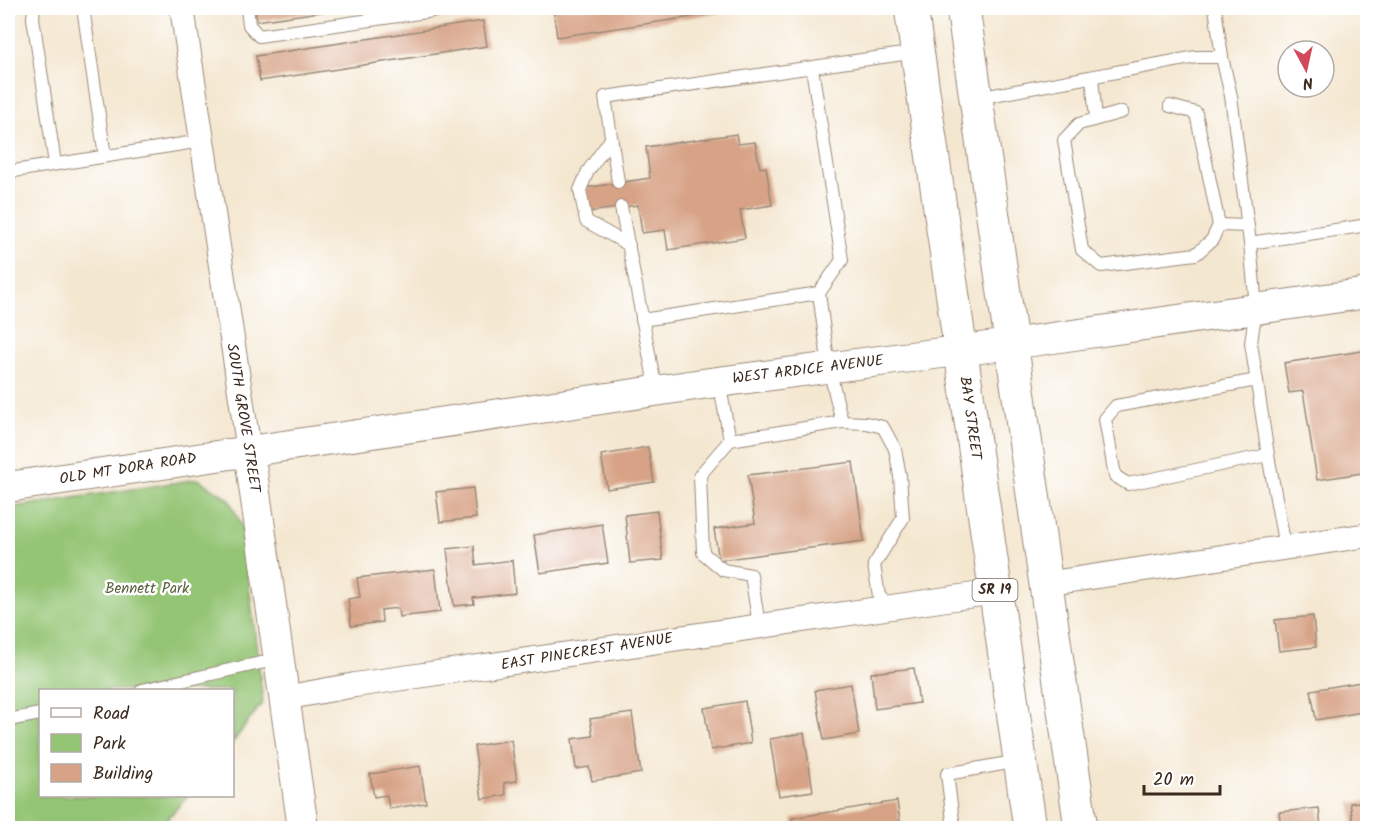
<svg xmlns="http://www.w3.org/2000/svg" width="1375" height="836" font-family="Kalam,sans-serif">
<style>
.green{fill:#94c575;stroke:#68784a;stroke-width:1.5}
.building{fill:#d7a285}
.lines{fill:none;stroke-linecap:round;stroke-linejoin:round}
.service-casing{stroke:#988877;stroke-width:14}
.minor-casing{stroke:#988877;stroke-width:26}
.tertiary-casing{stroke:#988877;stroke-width:32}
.primary-casing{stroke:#988877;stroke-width:35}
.service{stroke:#fff;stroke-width:12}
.minor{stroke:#fff;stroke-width:24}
.tertiary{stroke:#fff;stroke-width:30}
.primary{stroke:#fff;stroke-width:33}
.labels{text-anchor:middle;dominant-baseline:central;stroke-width:5;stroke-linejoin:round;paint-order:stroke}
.shield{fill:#fff;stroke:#766a62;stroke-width:1.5}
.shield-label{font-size:14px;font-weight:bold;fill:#3b2a1e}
.street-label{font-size:15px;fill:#3b2a1e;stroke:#fff}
.park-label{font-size:15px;fill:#5a603c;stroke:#fff}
</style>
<rect width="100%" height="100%" fill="#fff"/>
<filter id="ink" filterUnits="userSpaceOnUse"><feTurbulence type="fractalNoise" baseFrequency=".0167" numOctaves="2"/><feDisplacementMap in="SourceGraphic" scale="12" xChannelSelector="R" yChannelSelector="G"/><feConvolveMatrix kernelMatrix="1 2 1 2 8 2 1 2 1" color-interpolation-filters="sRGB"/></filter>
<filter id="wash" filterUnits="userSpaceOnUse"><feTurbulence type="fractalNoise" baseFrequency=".008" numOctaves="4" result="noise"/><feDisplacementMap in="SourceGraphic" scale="24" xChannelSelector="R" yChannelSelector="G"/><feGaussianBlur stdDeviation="1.35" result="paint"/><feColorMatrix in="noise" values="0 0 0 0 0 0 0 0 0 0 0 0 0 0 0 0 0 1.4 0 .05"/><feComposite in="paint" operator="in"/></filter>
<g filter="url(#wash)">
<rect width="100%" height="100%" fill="#f4e7d0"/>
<path class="green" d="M198,479L229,499L242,527L263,702L233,742L232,690H40V796H188L159,828H8V508Z"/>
<g id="blocks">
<g class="building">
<path d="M255,8H341V9L257,21Z"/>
<path d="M553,8H745V9L557,37Z"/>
<path d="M483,21L487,46L260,81L256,56Z"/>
<path d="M736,134L738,144L755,142L760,168L766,167L772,205L740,210L745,238L668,250L665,230L642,233L638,205L589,212L585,188L650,178L646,147Z"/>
<path d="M1368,350V472L1317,480L1303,391L1289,393L1284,363Z"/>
<path d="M648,447L654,482L607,489L601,455Z"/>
<path d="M853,462L864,541L719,560L714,529L755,523L748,475Z"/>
<path d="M473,488L476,518L440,522L436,492Z"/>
<path d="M657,511L663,560L630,563L625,515Z"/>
<path d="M602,524L608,563L540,573L534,535Z"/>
<path d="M474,546L476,565L512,560L515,593L473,598L474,604L454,606L447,549Z"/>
<path d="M435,569L440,612L399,617L398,608L381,610L382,622L351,626L348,599L360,597L357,578Z"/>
<path d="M1313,616L1316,647L1279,651L1275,620Z"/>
<path d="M914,668L919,703L875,709L871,673Z"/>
<path d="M1368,681V711L1316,720L1311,690Z"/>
<path d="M851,684L859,734L824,740L815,690Z"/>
<path d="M745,701L751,743L711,750L704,708Z"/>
<path d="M632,713L641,773L592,781L589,767L576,769L572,739L593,736L590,719Z"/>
<path d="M804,733L813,791L779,796L770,739Z"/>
<path d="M511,740L517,781L504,783L506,795L482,799L474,746Z"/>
<path d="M420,766L426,803L389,809L387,795L374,797L370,774Z"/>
<path d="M897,801L901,828H794L792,818Z"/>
<path d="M1368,801V828H1354L1350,803Z"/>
<path d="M1319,808L1321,828H1281L1279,812Z"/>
</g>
</g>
</g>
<g filter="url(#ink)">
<use href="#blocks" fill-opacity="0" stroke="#988877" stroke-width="1.5"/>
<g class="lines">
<defs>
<g id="service">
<path d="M34,8L33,18L55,164"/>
<path d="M83,8L105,156"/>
<path d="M247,8L249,25L259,36L440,10L442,8"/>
<path d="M1215,8L1222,57L1231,96L1250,243L1256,307L1251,343L1268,455L1285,547"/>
<path d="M812,68L842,260L819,293L829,368L842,422L866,423L883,427L895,449L900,476L903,518L874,565L879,596L891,607"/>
<path d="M1092,77L1096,119"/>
<path d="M978,98L1196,57H1222"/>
<path d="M1170,106L1196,113L1219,225L1248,226"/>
<path d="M1122,112L1079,124L1064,140L1082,250L1101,266L1196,254L1212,240L1219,225"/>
<path d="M611,139L588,171L580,190L586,221L629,245"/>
<path d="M8,172L201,141"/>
<path d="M618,182L605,97L917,52"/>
<path d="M621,207L656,390"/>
<path d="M1250,243L1368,225"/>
<path d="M642,320L819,293"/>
<path d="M1257,380L1116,406L1105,419L1115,476L1128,484L1268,455"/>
<path d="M719,382L730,440"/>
<path d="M759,625L751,575L723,570L703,553L700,475L730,440L842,422"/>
<path d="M142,690L278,659"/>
<path d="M8,720L40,714"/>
<path d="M954,828L947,774L1019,761"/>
</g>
<g id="minor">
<path d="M182,8L249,451"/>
<path d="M1045,584L1368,535"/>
<path d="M284,698L355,685L995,592"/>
</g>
<g id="tertiary">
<path d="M249,451L303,828"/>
<path d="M8,487L702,384L1011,344L1368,293"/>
</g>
<g id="primary">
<path d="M911,8L1030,828"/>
<path d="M963,8L1081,828"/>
</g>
</defs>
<use href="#service" class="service-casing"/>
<use href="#minor" class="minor-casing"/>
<use href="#tertiary" class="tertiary-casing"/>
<use href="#primary" class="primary-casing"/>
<use href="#service" class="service"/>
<use href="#minor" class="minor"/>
<use href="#tertiary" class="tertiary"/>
<use href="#primary" class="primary"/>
</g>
</g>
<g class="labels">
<rect class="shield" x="972.5" y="579" width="45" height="22" rx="4.5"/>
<g class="shield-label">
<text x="995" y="590">SR 19</text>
</g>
<g class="street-label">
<text transform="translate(808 370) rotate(-7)">WEST ARDICE AVENUE</text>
<text transform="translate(243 418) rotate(81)">SOUTH GROVE STREET</text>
<text transform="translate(970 418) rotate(82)">BAY STREET</text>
<text transform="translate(128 469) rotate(-9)">OLD MT DORA ROAD</text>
<text transform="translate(587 652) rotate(-9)">EAST PINECREST AVENUE</text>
</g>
<g class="park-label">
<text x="147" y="589">Bennett Park</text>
</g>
</g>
<rect width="1375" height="836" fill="none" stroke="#fff" stroke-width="30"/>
<rect x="39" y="689" width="195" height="108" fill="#ffffff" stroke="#b1aaa5" stroke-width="1.5"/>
<rect x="51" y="708" width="30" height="9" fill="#ffffff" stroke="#b1aaa5" stroke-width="1.5"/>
<text x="93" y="719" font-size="18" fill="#3b2a1e">Road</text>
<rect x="51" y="734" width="30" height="18" fill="#94c575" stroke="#b1aaa5" stroke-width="1.5"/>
<text x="93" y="749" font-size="18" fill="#3b2a1e">Park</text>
<rect x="51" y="764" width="30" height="18" fill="#d7a285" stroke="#b1aaa5" stroke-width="1.5"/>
<text x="93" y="779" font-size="18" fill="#3b2a1e">Building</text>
<g transform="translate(1306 69) rotate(172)"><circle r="28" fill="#ffffff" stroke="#b1aaa5" stroke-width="1.5"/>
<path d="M0-4.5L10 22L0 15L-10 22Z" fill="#d1495b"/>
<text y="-9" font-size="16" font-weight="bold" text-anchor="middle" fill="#3b2a1e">N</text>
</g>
<path d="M1144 785v9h76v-9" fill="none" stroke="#3b2a1e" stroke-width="3"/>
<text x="1153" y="785" font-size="18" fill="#3b2a1e" stroke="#ffffff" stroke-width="4.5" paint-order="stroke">20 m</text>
</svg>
